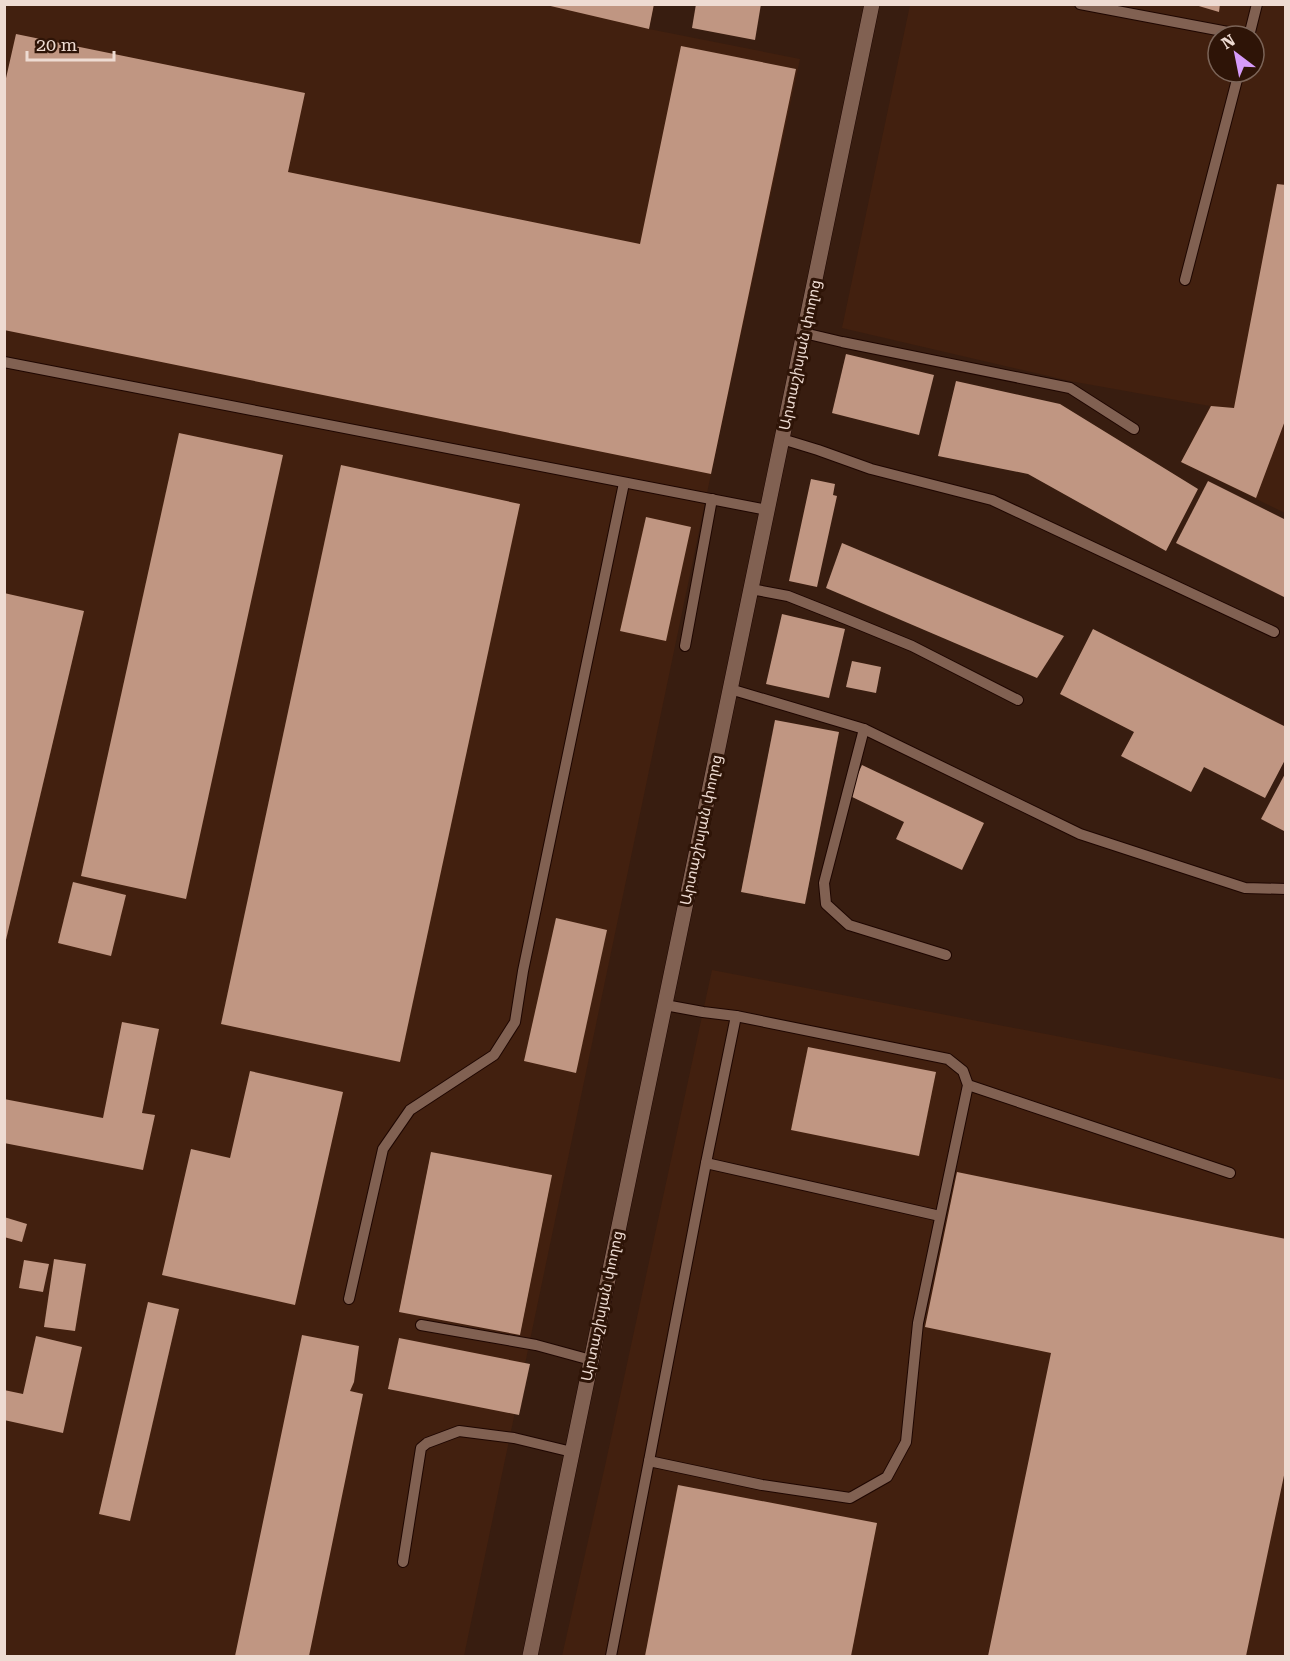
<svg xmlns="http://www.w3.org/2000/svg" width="1290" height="1661" font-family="'Roboto Serif','Noto Sans Armenian',serif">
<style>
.built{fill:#42200f;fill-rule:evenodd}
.building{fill:#c09682}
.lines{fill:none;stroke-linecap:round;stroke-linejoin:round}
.lane-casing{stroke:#1e0600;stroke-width:12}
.street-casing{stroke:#1e0600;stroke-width:16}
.lane{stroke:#816152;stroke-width:10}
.street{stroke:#816152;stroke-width:15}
.labels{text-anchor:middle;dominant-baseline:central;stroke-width:6;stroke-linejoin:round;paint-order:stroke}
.street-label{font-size:15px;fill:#eedbd2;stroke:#2e1407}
</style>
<rect width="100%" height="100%" fill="#381d10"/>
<g class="built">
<path d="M5,5H654L649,29L800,59L711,474L464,1656H5Z"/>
<path d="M910,5H1285V513L1181,462L1210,406L1070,381L842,328ZM1218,36H1254V72H1218Z"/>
<path d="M712,970L1285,1080V1656H562L605,1466Z"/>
</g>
<g class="building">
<path d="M542,4H654L649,29Z"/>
<path d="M696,4H761L755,40L692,28Z"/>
<path d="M1192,4H1220L1219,12Z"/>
<path d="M16,34L305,93L288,172L640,244L681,46L796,69L711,474L4,330V87Z"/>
<path d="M1277,184L1286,185V418L1256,498L1181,462L1211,406L1234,408Z"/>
<path d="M846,354L934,375L919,435L832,413Z"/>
<path d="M956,381L1060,404L1198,489L1166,551L1028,474L938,456Z"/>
<path d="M179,433L283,455L186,899L81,876Z"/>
<path d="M341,465L520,504L400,1062L221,1024Z"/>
<path d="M811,479L835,484L833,495L837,496L817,587L789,581Z"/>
<path d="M1208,481L1286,520V598L1176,543Z"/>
<path d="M646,517L691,527L666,641L620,631Z"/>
<path d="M842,543L1064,636L1037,678L826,588Z"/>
<path d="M4,593L84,611L5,944H4Z"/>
<path d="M782,614L845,629L829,698L766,684Z"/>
<path d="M1093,629L1286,727V758L1265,798L1204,767L1191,792L1121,756L1134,732L1060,694Z"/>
<path d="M852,661L881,667L876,693L846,687Z"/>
<path d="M775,720L839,732L805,904L741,892Z"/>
<path d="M862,765L984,823L962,870L896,839L904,822L848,795Z"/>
<path d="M1286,772V832L1261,819Z"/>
<path d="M73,882L126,895L111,956L58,943Z"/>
<path d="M556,918L607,930L576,1073L524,1061Z"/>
<path d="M122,1022L159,1029L142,1113L155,1115L143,1170L4,1143V1099L103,1118Z"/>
<path d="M808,1047L936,1072L919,1156L791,1130Z"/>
<path d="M250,1071L343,1092L295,1305L162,1275L191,1149L230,1158Z"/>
<path d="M431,1152L552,1175L520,1335L399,1312Z"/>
<path d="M957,1172L1286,1239V1466L1246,1656H988L1051,1353L925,1327Z"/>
<path d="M4,1217L27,1224L22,1242L4,1237Z"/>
<path d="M54,1259L86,1264L75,1331L44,1327Z"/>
<path d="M24,1260L49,1264L43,1292L19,1288Z"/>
<path d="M148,1302L179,1309L130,1521L99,1514Z"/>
<path d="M302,1335L359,1346L354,1382L350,1391L363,1394L309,1656H235Z"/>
<path d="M36,1336L82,1347L63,1433L4,1420V1390L23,1394Z"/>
<path d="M399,1338L530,1364L519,1415L388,1389Z"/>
<path d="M678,1485L877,1523L851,1656H645Z"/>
</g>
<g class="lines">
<defs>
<g id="lane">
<path d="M1080,4L1249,36"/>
<path d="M1249,36L1257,4"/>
<path d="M1185,280L1239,72"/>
<path d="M804,333L842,342L1070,388L1134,429"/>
<path d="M4,362L767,510"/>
<path d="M782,439L818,450L871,469L992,500L1274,632"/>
<path d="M751,589L788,596L846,619L912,646L1018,700"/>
<path d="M685,646L712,499"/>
<path d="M730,689L864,729L1080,834L1245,888L1286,889"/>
<path d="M864,729L824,883L826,904L849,925L946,955"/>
<path d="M968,1085L1230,1173"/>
<path d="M706,1163L736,1016"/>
<path d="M349,1299L383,1149L410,1110L494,1055L515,1022L523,971L624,483"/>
<path d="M421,1325L536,1345L591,1360"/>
<path d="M649,1461L706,1163L940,1216"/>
<path d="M403,1562L421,1448L427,1443L459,1431L514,1438L572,1452"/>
<path d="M611,1656L649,1461L762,1485L850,1498L887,1477L906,1442L918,1323L968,1085L963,1071L948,1059L736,1016L703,1012L665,1005"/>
</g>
<path id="street" d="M530,1656L872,4"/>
</defs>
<use href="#lane" class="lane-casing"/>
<use href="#street" class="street-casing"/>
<use href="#lane" class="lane"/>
<use href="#street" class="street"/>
</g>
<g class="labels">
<g class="street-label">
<text transform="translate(800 355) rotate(-78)">Արտաշիսյան փողոց</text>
<text transform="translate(701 830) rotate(-78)">Արտաշիսյան փողոց</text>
<text transform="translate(602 1306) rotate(-78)">Արտաշիսյան փողոց</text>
</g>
</g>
<rect width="1290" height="1661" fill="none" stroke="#eedbd2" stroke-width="12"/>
<g transform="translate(1236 54) rotate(328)"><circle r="28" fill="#2e1407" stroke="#7b6458" stroke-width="1.5"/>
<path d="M0-4.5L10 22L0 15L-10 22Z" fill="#d69bfa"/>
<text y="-9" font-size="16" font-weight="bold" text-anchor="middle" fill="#eedbd2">N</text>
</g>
<path d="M27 51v9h87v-9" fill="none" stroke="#eedbd2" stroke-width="3"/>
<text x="36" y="51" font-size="18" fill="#eedbd2" stroke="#2e1407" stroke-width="4.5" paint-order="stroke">20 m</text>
</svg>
